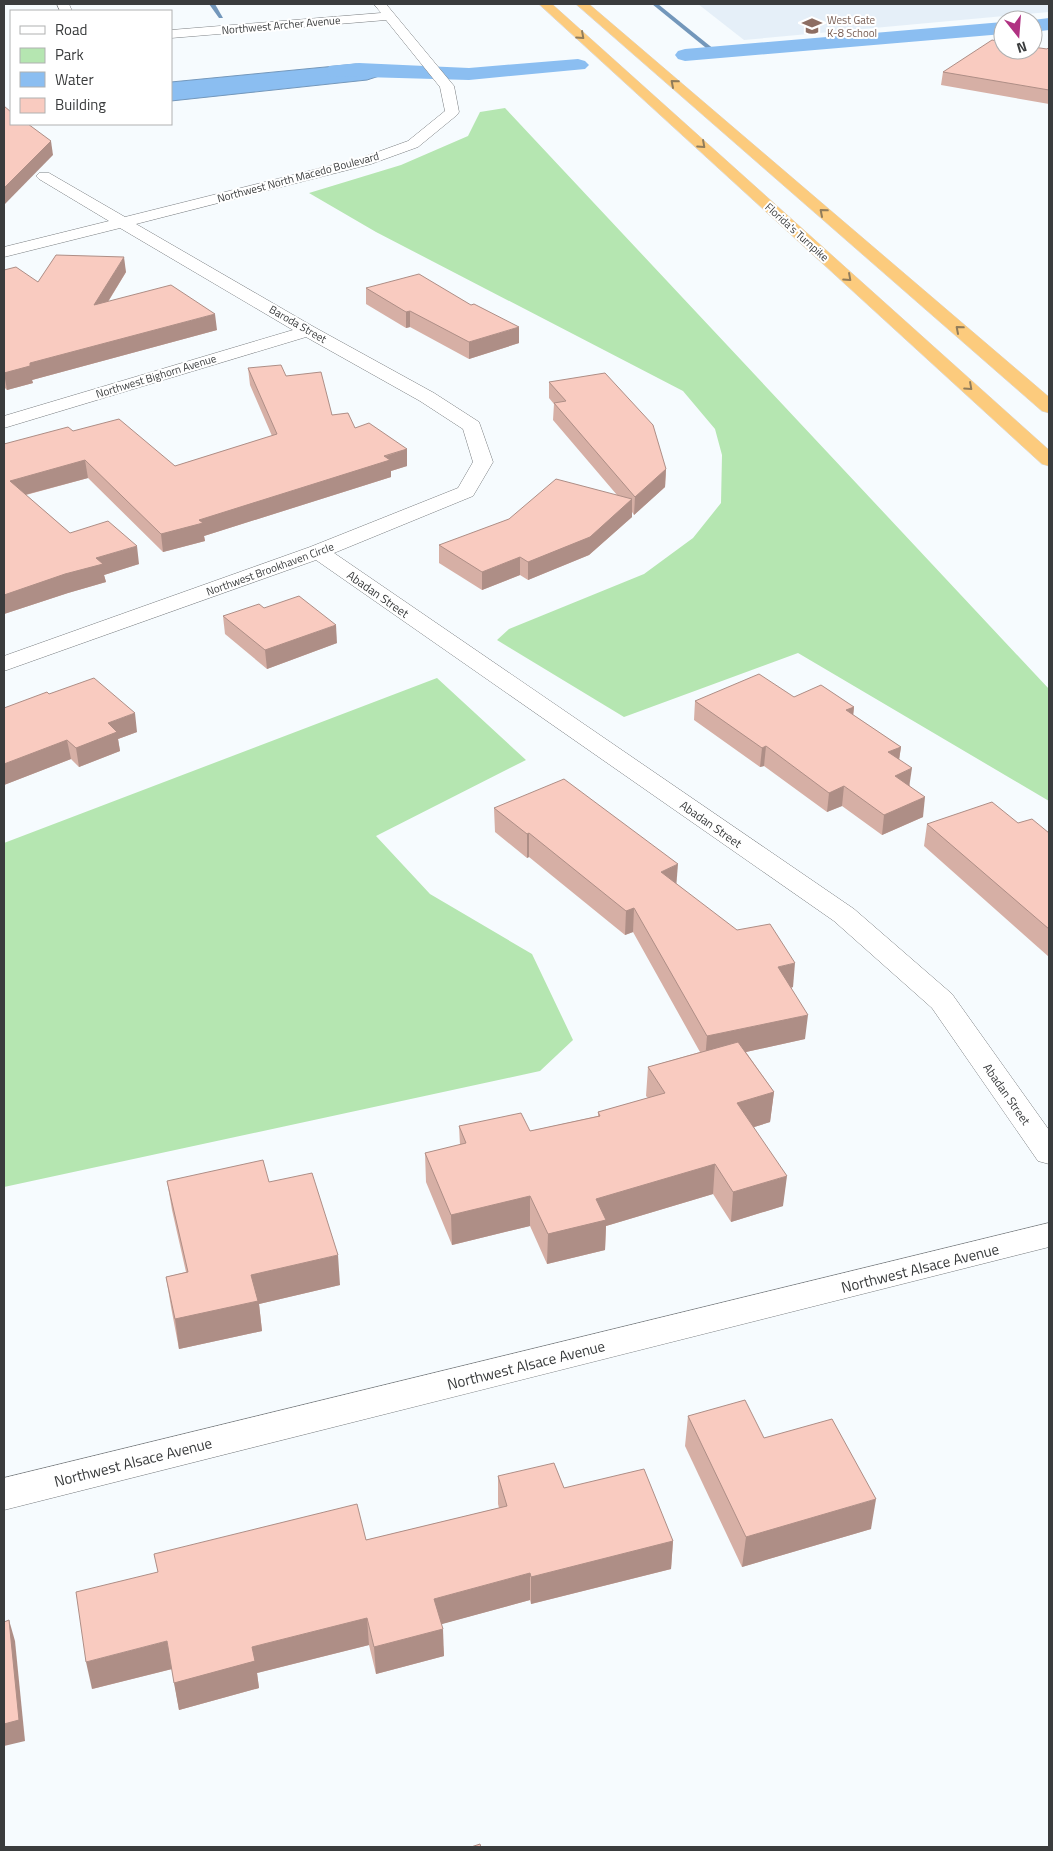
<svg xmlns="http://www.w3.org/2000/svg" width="1053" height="1851" font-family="'Titillium Web',sans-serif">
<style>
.built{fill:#e5eff8}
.green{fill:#b5e6b1}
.water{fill:#8bbef1;stroke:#7397bb}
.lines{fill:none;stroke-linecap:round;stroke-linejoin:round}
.stream{fill:#7397bb;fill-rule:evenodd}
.canal{fill:#8bbef1;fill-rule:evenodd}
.minor-casing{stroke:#797d80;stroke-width:1}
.motorway-casing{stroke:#d8d8d8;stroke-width:1}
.minor{fill:#fff;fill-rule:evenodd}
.motorway{fill:#fccb7d;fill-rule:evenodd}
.wall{fill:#d6afa5}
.shaded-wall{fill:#ae8e86}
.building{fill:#f9cbc0;stroke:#ae8e86}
.oneway{stroke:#917c5a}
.labels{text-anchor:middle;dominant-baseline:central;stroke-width:4;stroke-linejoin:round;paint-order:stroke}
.far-education-label{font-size:11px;fill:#785e54;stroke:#fff;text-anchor:start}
.far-street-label{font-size:11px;fill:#3a3c3d;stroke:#fff}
.street-label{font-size:12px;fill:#3a3c3d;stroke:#fff}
.near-street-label{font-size:15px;fill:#3a3c3d;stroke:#fff}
</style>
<rect width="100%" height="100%" fill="#f6fbfe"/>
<path class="built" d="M698,4H1049V12L744,40Z"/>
<g class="green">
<path d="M505,108L1049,689V801L798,653L624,717L497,640L509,629L644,574L693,538L721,503L722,455L715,429L683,391L376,232L309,193L401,165L468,136L480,112Z"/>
<path d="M437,678L526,760L376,836L430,894L532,954L573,1040L540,1071L4,1187V843Z"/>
</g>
<path class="water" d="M356,64L404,68L367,80L171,101V82Z"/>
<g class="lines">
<g class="stream">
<path d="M209,4H215L223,18H219Z"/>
<path d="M652,4H658L715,50V52H711Z"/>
</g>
<g class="canal">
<path d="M1049,18V30L1033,32V20Z"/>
<path d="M1003,22V34L685,61L678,59L675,55L678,51L685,49Z"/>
<path d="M578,59L585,61L589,65L585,69L469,80L329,76L326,71L329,66L359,63L469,68Z"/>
</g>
<defs>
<g id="minor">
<path d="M57,4H69L72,11H60Z"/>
<path d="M374,4H386L454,86L459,112L457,115L418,147L371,164L136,224L314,327L434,393L479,422L493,462L473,496L334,553L854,909L952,994L1049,1130V1164L1038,1161L932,1008L834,921L316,560L4,671V656L310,547L458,488L473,462L463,429L420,401L306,337L4,428V416L293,330L120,228L4,257V247L109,221L39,179L36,176L39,173H49L125,217L361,158L408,141L445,111L440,87L386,20L171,38V30L381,13Z"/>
<path d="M1049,1223V1247L4,1510V1478Z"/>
</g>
<g id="motorway">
<path d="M539,4H552L1049,450V466L1042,464Z"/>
<path d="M576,4H589L1049,397V413L1042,411Z"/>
</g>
</defs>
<use href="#minor" class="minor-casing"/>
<use href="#motorway" class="motorway-casing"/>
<use href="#minor" class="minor"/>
<use href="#motorway" class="motorway"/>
</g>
<g class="wall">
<path d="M1049,47V104L941,85L943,72L1047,49Z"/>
<path d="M4,270L38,282L126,272L108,302L217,330L32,380L33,383L7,390L4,387Z"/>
<path d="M366,288L519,343L469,359L410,327L406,328L366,304Z"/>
<path d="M248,368L286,376L332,415L355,428L407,449V466L391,471V477L204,536L205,541L163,552L88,478L26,495L70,533L139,564L104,575L106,582L68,593L4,614V444L73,431L175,466L272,436L250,385Z"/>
<path d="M549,382L666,469L665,487L634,515L632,512V517L589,555L528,580L520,575L482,590L439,563V545L617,495L553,420L554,404L549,398Z"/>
<path d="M264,608L337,643L267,669L225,634L223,616Z"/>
<path d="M49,694L137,732L118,739L120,751L79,767L71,759L4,785V708Z"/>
<path d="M794,697L854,707L853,715L901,747L899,760L923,817L882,835L842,806L827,812L764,766L760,767L694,720L695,701Z"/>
<path d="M494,808L677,884L793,987L791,988L805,1039L746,1052L774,1092L770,1122L754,1127L783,1206L731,1222L713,1194L606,1226L605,1250L547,1264L530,1226L452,1245L426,1182L425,1153L460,1145L459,1126L530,1131L598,1116V1112L648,1098L646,1096L648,1067L700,1052L633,932L625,935L529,857L527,858L495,832Z"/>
<path d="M1018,823L1049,833V957L924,846L927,824Z"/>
<path d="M167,1181L269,1182L340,1285L259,1304L262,1331L179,1349L171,1307L166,1277L186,1272L172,1210Z"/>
<path d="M688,1416L764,1438L871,1529L742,1567L685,1446Z"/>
<path d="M498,1476L564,1488L673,1541L671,1569L531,1604L530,1600L441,1624L444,1656L376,1674L369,1645L257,1673L259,1688L179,1710L172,1669L92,1689L366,1540L499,1508L498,1504Z"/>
</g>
<g class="shaded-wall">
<path d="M51,141L53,155L4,205V188Z"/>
<path d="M124,257L126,272L96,321L94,305Z"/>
<path d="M410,311V327L406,328V312Z"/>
<path d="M215,314L217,330L32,380L33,383L7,390L4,373L30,363Z"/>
<path d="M519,327V343L469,359V342Z"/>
<path d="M407,449V466L391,471V477L204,536L205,541L163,552L161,534L199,520Z"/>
<path d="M85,460L88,478L13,498L10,481Z"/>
<path d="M666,469L665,487L634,515L635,497Z"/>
<path d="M632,499V517L589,555L528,580V562Z"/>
<path d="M137,546L139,564L104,575L106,582L68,593L4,614V595L96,558Z"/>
<path d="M520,557V575L482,590V572Z"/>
<path d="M336,625L337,643L267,669L265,650Z"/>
<path d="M854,707L852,726L846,710Z"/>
<path d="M135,713L137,732L118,739L120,751L79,767L76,748L108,723Z"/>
<path d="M67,740L71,759L4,785V764Z"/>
<path d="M766,746L764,766L760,767L762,748Z"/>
<path d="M901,747L898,766L888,752Z"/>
<path d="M912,768L909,788L895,776Z"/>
<path d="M844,786L842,806L827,812L829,793Z"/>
<path d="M925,797L923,817L882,835L884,815Z"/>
<path d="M529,833V857L527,858V834Z"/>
<path d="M678,864L676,889L661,872Z"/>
<path d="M634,908L633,932L625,935L626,911Z"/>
<path d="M795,963L793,987L775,991L778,967Z"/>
<path d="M808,1015L805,1039L705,1061L707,1036Z"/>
<path d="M774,1092L770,1122L735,1133L737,1103Z"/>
<path d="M715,1164L713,1194L606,1226L605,1250L547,1264L548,1234L596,1199Z"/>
<path d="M787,1176L783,1206L731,1222L733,1192Z"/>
<path d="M530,1196V1226L452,1245L451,1215Z"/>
<path d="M338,1255L340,1285L259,1304L262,1331L179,1349L175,1319L251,1275Z"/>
<path d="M876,1499L871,1529L742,1567L746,1537Z"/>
<path d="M673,1541L671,1569L531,1604V1577Z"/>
<path d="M530,1573V1600L435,1626L434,1599Z"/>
<path d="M367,1618L369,1645L257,1673L259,1688L179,1710L174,1683L252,1647Z"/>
<path d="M9,1620L15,1641L25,1741L4,1746V1724Z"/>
<path d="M443,1629L444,1656L376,1674L374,1647Z"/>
<path d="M167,1641L172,1669L92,1689L86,1662Z"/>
</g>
<g class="building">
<path d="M992,40L1003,42V50H1033V47L1047,49L1049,47V90L943,72Z"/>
<path d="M4,106L11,112V124H28L51,141L4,188Z"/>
<path d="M56,255L124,257L94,305L171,285L215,314L30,363V366L4,373V270L16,267L38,282Z"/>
<path d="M419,274L471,305L474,304L519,327L469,342L410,311L406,312L366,288Z"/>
<path d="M281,365L286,376L321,372L332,415L348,413L355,428L369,423L407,449L384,456L390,460L199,520L203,523L161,534L85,460L10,481L70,533L108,521L137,546L96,558L103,564L65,574L4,595V444L68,427L73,431L119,419L175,466L277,434L248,368Z"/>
<path d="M605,373L653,425L666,469L635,497L554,403L566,401L549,382Z"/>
<path d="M556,479L632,499L590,537L528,562L520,557L482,572L439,545L509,519Z"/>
<path d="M299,596L336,625L265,650L223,616L259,604L264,608Z"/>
<path d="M759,674L794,697L821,685L854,707L846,710L901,747L888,752L912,768L895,776L925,797L884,815L844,786L829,793L766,746L762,748L695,701Z"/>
<path d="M94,678L135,713L108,723L117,732L76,748L67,740L4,764V708L47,692L49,694Z"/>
<path d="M564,779L678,864L661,872L737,930L770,924L795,963L778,967L808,1015L707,1036L634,908L626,911L529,833L527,834L494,808Z"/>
<path d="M992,802L1018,823L1032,819L1049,833V929L927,824Z"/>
<path d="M738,1042L774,1092L737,1103L787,1176L733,1192L715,1164L596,1199L606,1220L548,1234L530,1196L451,1215L425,1153L466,1143L459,1126L521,1113L530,1131L600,1116L598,1112L665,1093L648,1067Z"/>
<path d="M263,1160L269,1182L312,1173L338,1255L251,1275L258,1301L175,1319L166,1277L188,1272L167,1181Z"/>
<path d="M745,1400L764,1438L832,1419L876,1499L746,1537L688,1416Z"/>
<path d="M554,1463L564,1488L644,1469L673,1541L531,1577L530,1573L434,1599L443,1629L374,1647L367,1618L252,1647L255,1661L174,1683L167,1641L86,1662L76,1592L158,1572L154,1554L357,1504L366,1540L507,1506L498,1476Z"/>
<path d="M9,1620L19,1720L4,1724V1622Z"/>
<path d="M480,1844L481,1847H471Z"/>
</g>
<defs><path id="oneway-chevron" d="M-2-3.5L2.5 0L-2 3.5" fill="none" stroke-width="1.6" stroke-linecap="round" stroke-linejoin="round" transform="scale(1.25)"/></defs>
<g class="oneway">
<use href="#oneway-chevron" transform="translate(581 36) rotate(42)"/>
<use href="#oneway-chevron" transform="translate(674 83) rotate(-139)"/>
<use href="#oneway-chevron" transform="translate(702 145) rotate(42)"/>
<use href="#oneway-chevron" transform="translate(823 212) rotate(-139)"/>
<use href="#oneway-chevron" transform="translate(848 278) rotate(42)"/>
<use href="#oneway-chevron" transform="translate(959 329) rotate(-139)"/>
<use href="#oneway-chevron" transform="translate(969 387) rotate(42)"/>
</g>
<defs>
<symbol id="school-bare" viewBox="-9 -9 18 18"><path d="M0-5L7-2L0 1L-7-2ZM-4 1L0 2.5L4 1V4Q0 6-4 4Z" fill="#8d6e63" stroke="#fff" stroke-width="2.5" paint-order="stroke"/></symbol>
</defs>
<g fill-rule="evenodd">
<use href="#school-bare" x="798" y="12" width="28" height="28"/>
</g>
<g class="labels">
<g class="far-education-label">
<text x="827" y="20">West Gate<tspan x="827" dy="13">K-8 School</tspan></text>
</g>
<g class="far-street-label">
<text transform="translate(281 25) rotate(-5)">Northwest Archer Avenue</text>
<text transform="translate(298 177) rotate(-15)">Northwest North Macedo Boulevard</text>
<text transform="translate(797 232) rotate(42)">Florida's Turnpike</text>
<text transform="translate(298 324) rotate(30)">Baroda Street</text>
<text transform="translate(156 376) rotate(-17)">Northwest Bighorn Avenue</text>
<text transform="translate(270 569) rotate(-20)">Northwest Brookhaven Circle</text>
</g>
<g class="street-label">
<text transform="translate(378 594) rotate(35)">Abadan Street</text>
<text transform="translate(711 824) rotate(35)">Abadan Street</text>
<text transform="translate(1007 1094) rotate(55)">Abadan Street</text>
</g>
<g class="near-street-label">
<text transform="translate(920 1268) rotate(-14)">Northwest Alsace Avenue</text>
<text transform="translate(526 1365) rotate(-14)">Northwest Alsace Avenue</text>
<text transform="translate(133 1462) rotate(-14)">Northwest Alsace Avenue</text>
</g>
</g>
<rect width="1053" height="1851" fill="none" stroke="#3a3c3d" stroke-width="10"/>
<rect x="10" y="10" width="162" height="115" fill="#ffffff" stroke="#b0b1b1"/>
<rect x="20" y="26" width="25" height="8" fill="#ffffff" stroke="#b0b1b1"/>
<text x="55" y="35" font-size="15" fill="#3a3c3d">Road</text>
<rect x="20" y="48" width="25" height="15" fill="#b5e6b1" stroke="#b0b1b1"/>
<text x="55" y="60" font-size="15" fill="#3a3c3d">Park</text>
<rect x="20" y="72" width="25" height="15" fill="#8bbef1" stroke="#b0b1b1"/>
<text x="55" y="85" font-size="15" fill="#3a3c3d">Water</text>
<rect x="20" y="98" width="25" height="15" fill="#f9cbc0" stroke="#b0b1b1"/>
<text x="55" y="110" font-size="15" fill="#3a3c3d">Building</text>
<g transform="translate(1018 35) rotate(163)"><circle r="24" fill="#ffffff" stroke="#b0b1b1"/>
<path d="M0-4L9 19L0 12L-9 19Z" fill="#b03282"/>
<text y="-8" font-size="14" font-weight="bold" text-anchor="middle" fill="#3a3c3d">N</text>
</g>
</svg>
